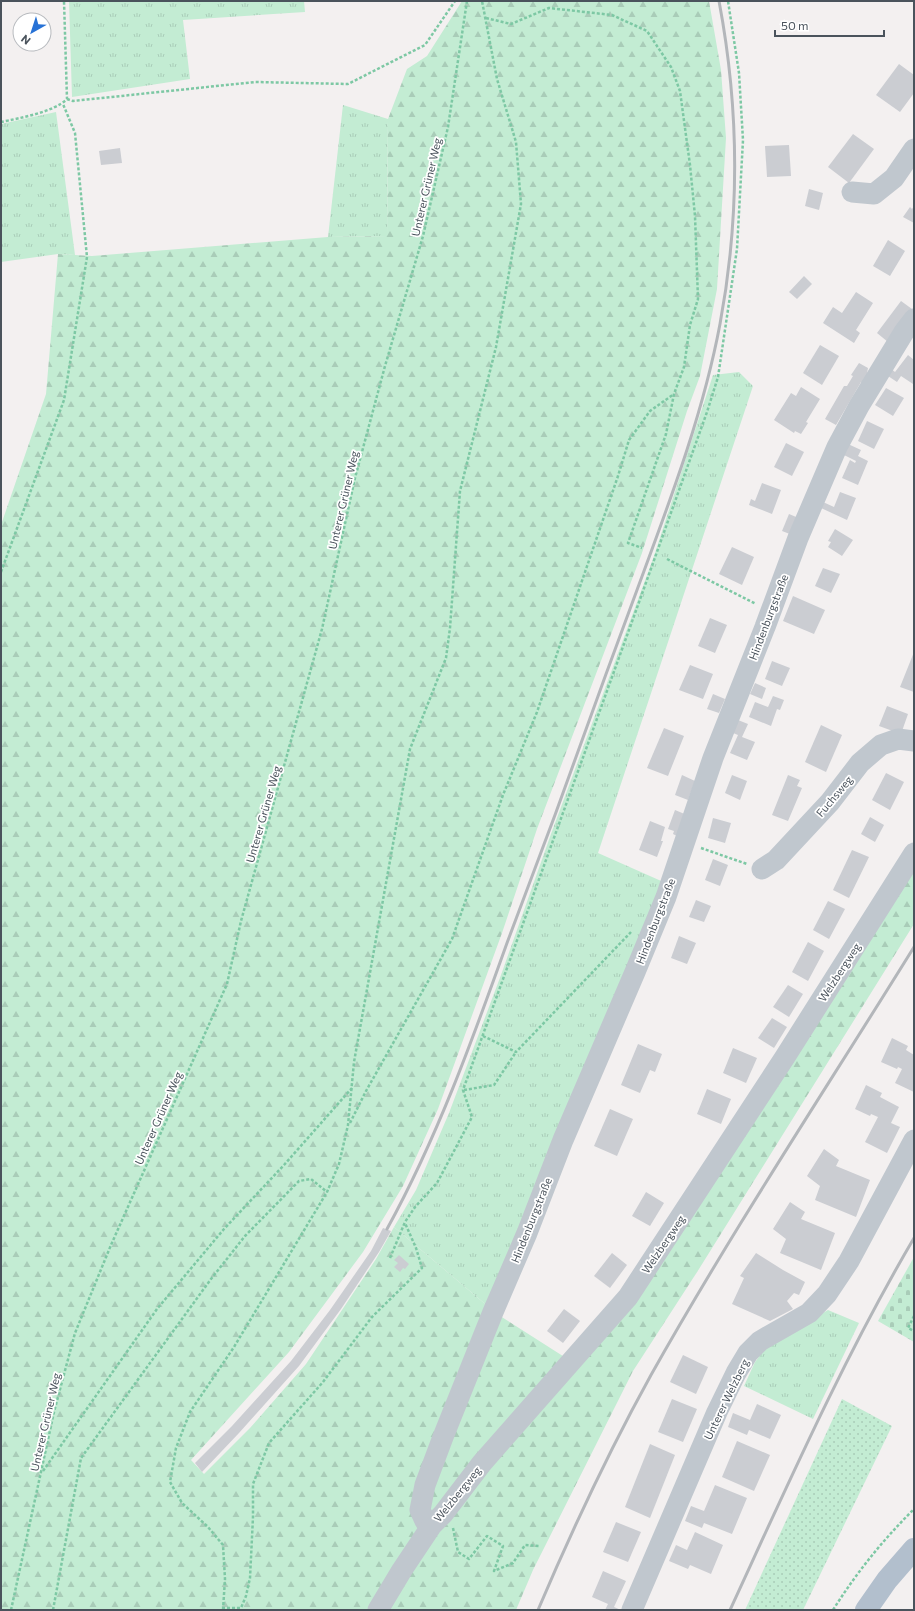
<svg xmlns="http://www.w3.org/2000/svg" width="915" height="1611" font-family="Commissioner,sans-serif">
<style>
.grass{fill:url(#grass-tufts)}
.forest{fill:url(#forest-firs)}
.cemetery{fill:url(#cemetery-stones)}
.garden{fill:url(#garden-dots)}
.building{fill:#cbcdd2}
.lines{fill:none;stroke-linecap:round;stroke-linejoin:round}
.path{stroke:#7dc8a4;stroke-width:2.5;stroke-dasharray:3 2;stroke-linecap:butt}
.minor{stroke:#c0c7ce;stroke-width:21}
.major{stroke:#b2bfcd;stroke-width:22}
.rail{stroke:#b3b6ba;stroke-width:3}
.labels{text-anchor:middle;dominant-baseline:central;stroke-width:3.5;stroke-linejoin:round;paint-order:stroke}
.street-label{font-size:11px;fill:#4a535c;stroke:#fff}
</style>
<defs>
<pattern id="grass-tufts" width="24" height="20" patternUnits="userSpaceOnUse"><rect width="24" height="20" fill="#c3ecd3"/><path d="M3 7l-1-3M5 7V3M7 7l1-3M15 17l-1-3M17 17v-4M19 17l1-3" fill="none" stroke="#a9ccb8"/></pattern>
<pattern id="forest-firs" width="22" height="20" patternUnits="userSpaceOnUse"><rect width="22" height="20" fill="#c3ecd3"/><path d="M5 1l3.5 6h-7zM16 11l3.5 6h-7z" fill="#a9ccb8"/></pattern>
<pattern id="cemetery-stones" width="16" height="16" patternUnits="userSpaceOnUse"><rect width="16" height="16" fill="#c3ecd3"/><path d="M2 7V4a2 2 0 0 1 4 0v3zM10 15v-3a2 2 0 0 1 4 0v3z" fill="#a9ccb8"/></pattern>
<pattern id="garden-dots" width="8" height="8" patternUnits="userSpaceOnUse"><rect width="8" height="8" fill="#c3ecd3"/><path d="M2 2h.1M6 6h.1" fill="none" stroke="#a9ccb8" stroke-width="1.8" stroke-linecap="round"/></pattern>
</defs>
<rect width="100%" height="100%" fill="#f3f0f0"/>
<g class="grass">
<path d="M69,1H304L305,12L183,20L190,79L72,97Z"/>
<path d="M343,105L388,119L387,236L328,237Z"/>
<path d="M56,112L75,255L58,254L1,262V124Z"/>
<path d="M739,372L753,386L598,853L677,888L497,1314L394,1227L416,1190L449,1113L501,975L551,834L653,559L713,375Z"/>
<path d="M828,1310L859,1323L813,1419L744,1386L755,1362L766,1347Z"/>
</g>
<path class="forest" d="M462,1H709L721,70L726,138L717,289L700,376L687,411L642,553L537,829L502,933L438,1109L403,1186L363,1252L289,1352L191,1460L204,1474L250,1428L306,1364L376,1259L394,1227L497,1314L566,1358L632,1301L914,867V924L699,1269L633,1371L533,1570L516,1610H1V525L46,394L58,254L92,256L328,237L387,236L388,119L407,69L427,56Z"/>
<path class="cemetery" d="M914,1257V1342L878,1321Z"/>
<path class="garden" d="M842,1399L892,1426L803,1610H745Z"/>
<g class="building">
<path d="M899,64L914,75V93L900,112L876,95Z"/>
<path d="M853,134L874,149L849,183L828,167Z"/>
<path d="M789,145L791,176L767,177L765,146Z"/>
<path d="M120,148L122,163L101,165L99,151Z"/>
<path d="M809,189L823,193L819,210L805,206Z"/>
<path d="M914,206V223L903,217L910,207L912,209Z"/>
<path d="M888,240L905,251L890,276L873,266Z"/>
<path d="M804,276L812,284L797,299L789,292Z"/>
<path d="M856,292L873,303L856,330L860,333L854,343L823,323L833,307L842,313Z"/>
<path d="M901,301L912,309L888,342L877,333Z"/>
<path d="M820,345L839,356L822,385L803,373Z"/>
<path d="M908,355L914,360L913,384L901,376L897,382L885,374L890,368L895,372Z"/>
<path d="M859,363L868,368L865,384L861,382L836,425L825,419L844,386H847L853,376L851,375Z"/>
<path d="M801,387L820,399L806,422L808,423L801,434L795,431L794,433L774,420L791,393L796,396Z"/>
<path d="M886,388L904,398L893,416L875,405Z"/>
<path d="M867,421L884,429L874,449L858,441Z"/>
<path d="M786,443L804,452L792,476L774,467Z"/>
<path d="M848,444L861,450L858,456L868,461L858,485L842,478L850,460L855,463L856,461L844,455Z"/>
<path d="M762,483L781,490L772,514L749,505L751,499L755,501Z"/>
<path d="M840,492L856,498L847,520L821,508L823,502L834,507Z"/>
<path d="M789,514L801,519L795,536L782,531Z"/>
<path d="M835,529L853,540L842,556L828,547L831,542L828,541Z"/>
<path d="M732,547L754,557L742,585L719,574Z"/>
<path d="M823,568L840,574L831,593L815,586Z"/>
<path d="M793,596L825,610L814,634L783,621Z"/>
<path d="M710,618L727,625L715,653L698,646Z"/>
<path d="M914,652V692L900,687Z"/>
<path d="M772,661L790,668L782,686L765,679Z"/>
<path d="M690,665L713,674L703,699L679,690Z"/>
<path d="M755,683L766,688L762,699L750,694Z"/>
<path d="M713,694L725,699L719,713L707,709Z"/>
<path d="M773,696L784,700L780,710L777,709L771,726L749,717L755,702L768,707Z"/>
<path d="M887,706L908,714L901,734L879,726Z"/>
<path d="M733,718L748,724L742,737L755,742L747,760L730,753L738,735L728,731Z"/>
<path d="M821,725L842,735L826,772L805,762Z"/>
<path d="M664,728L684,736L668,776L647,768Z"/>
<path d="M886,773L904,782L890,810L872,800Z"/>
<path d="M682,775L695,781L688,800L675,795Z"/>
<path d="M732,775L747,781L740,800L725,793Z"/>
<path d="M788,775L800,780L797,786L802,788L788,821L772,815Z"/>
<path d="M675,810L687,815L679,837L673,834L674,831L668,829Z"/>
<path d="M870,817L884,825L875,842L861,834Z"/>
<path d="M713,818L731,823L725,843L708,838Z"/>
<path d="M650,821L665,827L661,841H663L657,857L639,850Z"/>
<path d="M852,850L869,857L849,898L833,890Z"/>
<path d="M713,859L728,865L720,886L705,880Z"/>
<path d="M696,900L711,906L704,922L689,917Z"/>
<path d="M828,901L845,909L829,939L813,930Z"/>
<path d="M679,936L696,943L687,964L671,958Z"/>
<path d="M808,942L824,951L808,981L792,972Z"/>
<path d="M788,985L803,994L789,1017L773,1007Z"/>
<path d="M772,1018L787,1027L774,1048L758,1038Z"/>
<path d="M892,1038L908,1046L906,1050L914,1055V1092L895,1083L902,1069L898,1067L897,1069L881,1062Z"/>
<path d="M638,1044L662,1054L655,1072L650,1070L640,1093L621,1085Z"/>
<path d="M733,1048L757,1058L746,1083L723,1073Z"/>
<path d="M866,1085L882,1093L880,1097L899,1107L891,1123L900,1127L887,1153L865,1142L878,1117L871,1114L870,1116L855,1109Z"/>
<path d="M707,1089L731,1099L721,1124L697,1114Z"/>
<path d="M610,1109L633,1119L617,1156L594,1146Z"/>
<path d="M824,1149L839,1160L836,1166L870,1180L856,1217L815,1200L820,1186L807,1176Z"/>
<path d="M646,1192L664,1203L650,1226L632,1216Z"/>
<path d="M790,1202L805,1212L801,1219L835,1233L821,1270L780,1253L786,1239L773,1229Z"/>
<path d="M383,1228L391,1231L379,1252L341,1309L299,1366L239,1433L202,1472L195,1463L232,1426L291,1361L330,1310L371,1251Z"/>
<path d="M612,1253L627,1265L610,1288L594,1276Z"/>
<path d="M756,1253L783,1270L805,1282L799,1295L794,1293L787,1301L793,1309L770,1321L732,1304L744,1278L740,1276Z"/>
<path d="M399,1255L409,1264L405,1269L403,1268L400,1272L394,1267L398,1263L394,1260Z"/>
<path d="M564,1309L580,1321L563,1343L547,1331Z"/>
<path d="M683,1355L708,1367L696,1394L670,1382Z"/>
<path d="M672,1399L697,1409L683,1442L658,1432Z"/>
<path d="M757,1404L781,1415L770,1439L749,1430L747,1435L728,1427L733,1413L750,1420Z"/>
<path d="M737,1441L770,1455L754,1491L722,1477Z"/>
<path d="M650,1444L675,1455L650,1518L625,1507Z"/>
<path d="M715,1485L747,1498L732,1534L704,1523L702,1528L685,1521L691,1506L704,1511Z"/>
<path d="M616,1522L641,1532L628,1562L603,1552Z"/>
<path d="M695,1532L723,1545L711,1574L690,1565L688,1569L669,1561L676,1545L687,1550Z"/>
<path d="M603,1571L626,1581L614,1607L621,1610H605L608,1604L592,1597Z"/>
</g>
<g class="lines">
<g class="path">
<path d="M486,18L511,24L549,8L612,15L647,31L671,67L680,91L690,165L695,216L698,299L690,325L684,367L674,394L666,434L628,543L642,548"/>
<path d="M67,99L73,101L255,82L348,84L425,45L455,1"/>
<path d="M1,122C20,118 54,112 67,99L64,1"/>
<path d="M667,559L756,604"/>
<path d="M1,572L64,400L87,257L75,133L63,104"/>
<path d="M701,848L747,864"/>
<path d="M483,1036L516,1052L631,932"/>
<path d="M464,1090L494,1085L516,1052"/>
<path d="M350,1123L366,1091L452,939L503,795L537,712L618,476L629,440L650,411L674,394"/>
<path d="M390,1258L405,1222L415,1207L437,1183L472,1117L463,1090L638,605L707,412L718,377L737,249L743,140L739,73L728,1"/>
<path d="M914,1316L908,1328L914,1331"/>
<path d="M43,1471L157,1309L224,1229L284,1165L352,1088"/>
<path d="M453,1528L458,1552L469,1559L487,1536L503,1546L494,1571L513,1563L525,1545L539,1546"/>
<path d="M222,1608H241L246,1596L250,1578L253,1517V1484L269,1443L323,1382L372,1317L422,1268L416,1248L405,1223"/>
<path d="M11,1610L54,1412L75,1333L111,1245L227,984L241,921L322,629L355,478L385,366L423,236L448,127L467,1"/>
<path d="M53,1610L81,1458L211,1279L245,1236L299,1181L311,1179L327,1192"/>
<path d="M223,1610L225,1579L223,1545L208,1527L182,1503L170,1482L176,1448L190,1412L234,1347L327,1192L339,1164L348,1125L354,1062L410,749L446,658L450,628L460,491L496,347L521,204L516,142L497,79L482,1"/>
<path d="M833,1610C857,1572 882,1541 914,1509"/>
</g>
<g class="minor">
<path d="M852,192L874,194L894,178L914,149"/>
<path d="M762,869L776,860L830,802L860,763L881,745L898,739L914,741"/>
<path d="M435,1521H425L420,1510L425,1485L443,1437L493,1312L527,1233L563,1140L635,972L666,897L713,758L765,627L798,538L837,447L859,406L904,332L914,319"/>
<path d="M378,1610L402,1570L432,1525L443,1514L482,1463L628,1297L785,1057L914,853"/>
<path d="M632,1610L717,1412L736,1373L748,1353L760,1341L809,1313L827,1294L849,1261L914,1140"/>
</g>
<path class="major" d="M866,1610L887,1580L914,1549"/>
<g class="rail">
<path d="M387,1229C437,1138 472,1041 507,943C523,900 539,858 555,815C584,734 614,652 644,571C674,490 704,409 720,324C740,217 739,107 719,1"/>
<path d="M538,1610C572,1530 609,1451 651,1375C733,1229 826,1089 914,947"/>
<path d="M730,1610C788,1484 844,1357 914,1238"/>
</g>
</g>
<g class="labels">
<g class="street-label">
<text transform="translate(426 187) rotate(-77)">Unterer Grüner Weg</text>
<text transform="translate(343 500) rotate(-77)">Unterer Grüner Weg</text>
<text transform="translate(768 617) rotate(-69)">Hindenburgstraße</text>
<text transform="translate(834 796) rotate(-50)">Fuchsweg</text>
<text transform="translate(263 814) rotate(-74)">Unterer Grüner Weg</text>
<text transform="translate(655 921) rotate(-69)">Hindenburgstraße</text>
<text transform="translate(839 972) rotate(-57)">Welzbergweg</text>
<text transform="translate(158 1118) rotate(-66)">Unterer Grüner Weg</text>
<text transform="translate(531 1220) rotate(-68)">Hindenburgstraße</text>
<text transform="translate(663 1244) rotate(-56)">Welzbergweg</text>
<text transform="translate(726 1399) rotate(-64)">Unterer Welzberg</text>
<text transform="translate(45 1422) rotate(-77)">Unterer Grüner Weg</text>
<text transform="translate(457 1494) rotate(-51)">Welzbergweg</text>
</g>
</g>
<rect width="915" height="1611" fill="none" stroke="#4a535c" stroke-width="4"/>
<g transform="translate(32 32) rotate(219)"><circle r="19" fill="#ffffff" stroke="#b7babe"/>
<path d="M0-3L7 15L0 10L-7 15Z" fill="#2772d6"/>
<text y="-6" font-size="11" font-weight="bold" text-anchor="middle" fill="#4a535c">N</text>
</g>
<path d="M775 30v6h109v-6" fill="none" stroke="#4a535c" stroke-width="2"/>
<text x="781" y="30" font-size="12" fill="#4a535c" stroke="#ffffff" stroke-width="3" paint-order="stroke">50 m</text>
</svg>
